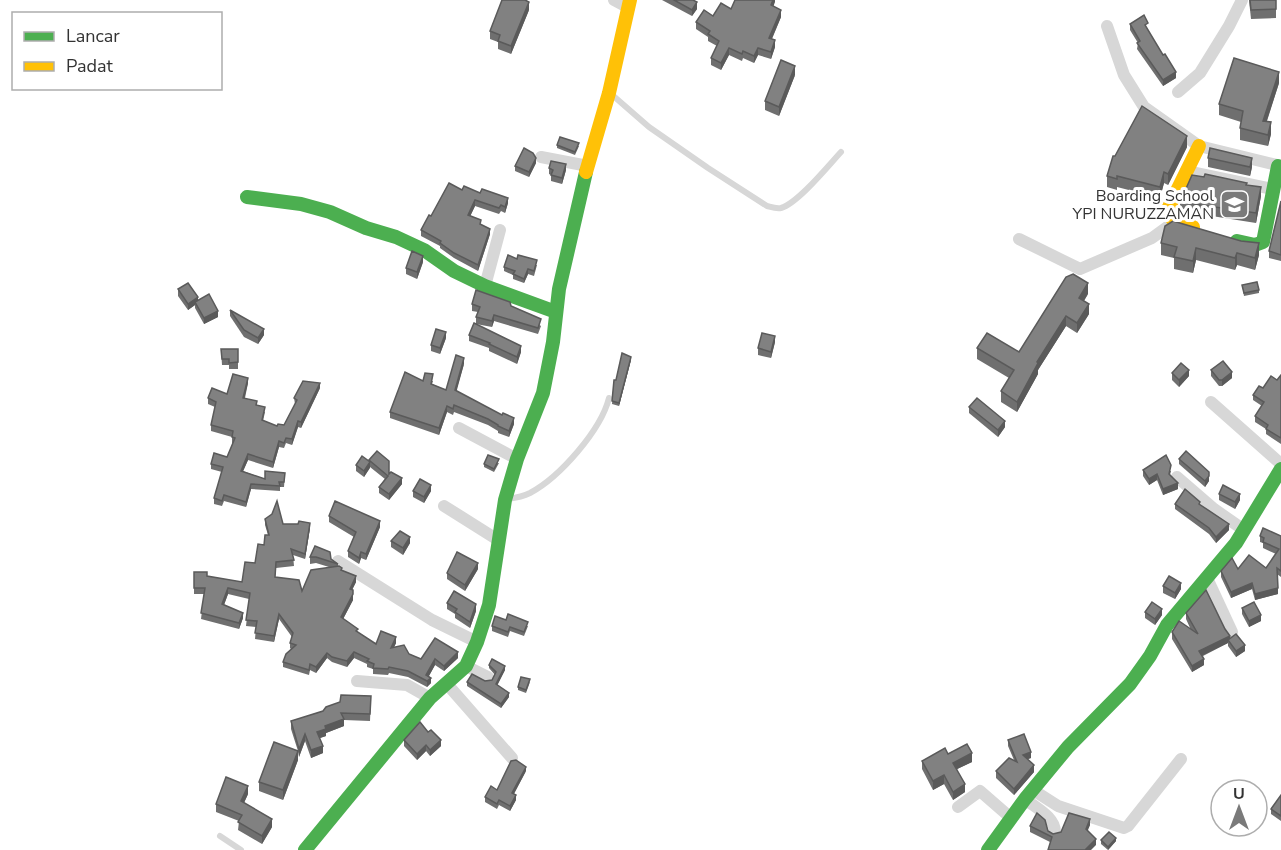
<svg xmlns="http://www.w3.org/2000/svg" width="1281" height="850" font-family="'Nunito Sans',sans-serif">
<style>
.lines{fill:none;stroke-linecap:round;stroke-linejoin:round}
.lane{stroke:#d7d7d7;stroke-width:6}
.street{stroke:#d7d7d7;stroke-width:12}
.fast{stroke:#4caf50;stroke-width:14}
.slow{stroke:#ffc107;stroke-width:14}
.wall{fill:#6f6f6f}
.shaded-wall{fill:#5a5a5a}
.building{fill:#818181;stroke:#5a5a5a;stroke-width:1.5}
.labels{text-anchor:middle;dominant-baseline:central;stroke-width:6;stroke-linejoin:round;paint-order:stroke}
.poi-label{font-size:16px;fill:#333;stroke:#fff;text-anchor:end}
</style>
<rect width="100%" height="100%" fill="#fff"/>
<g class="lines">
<g class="lane">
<path d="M610,93L649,127L708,168L767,206C771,207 776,209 781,208C798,203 828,166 841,152"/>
<path d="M508,499C515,498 524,496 530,493C560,477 601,430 609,398"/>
<path d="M220,836L241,850"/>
</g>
<g class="street">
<path d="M614,0L629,8"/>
<path d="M1107,26L1124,75L1144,107L1199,146L1281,166"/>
<path d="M1178,92L1200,73L1229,26L1242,0"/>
<path d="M541,157L588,166"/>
<path d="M1186,171L1273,189"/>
<path d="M1019,239L1080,269L1152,238L1174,222"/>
<path d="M485,286L500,230"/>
<path d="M1211,402L1281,464"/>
<path d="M459,428L517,459"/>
<path d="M1177,477L1214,509L1244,530"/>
<path d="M444,506L498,540"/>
<path d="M338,561L432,620L477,642"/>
<path d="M1207,578L1232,632"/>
<path d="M466,666L488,677"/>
<path d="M357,681L407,685L430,698"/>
<path d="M447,684L512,758"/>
<path d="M1033,790L1058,806L1124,828L1128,826L1181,759"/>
<path d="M1025,799C1036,808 1055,817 1055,832"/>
<path d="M958,807L980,791L1011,818"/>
</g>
<g class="fast">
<path d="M247,197L301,204L330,212L366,228L396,237L424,250L454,271L485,286L556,312"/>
<path d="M1237,241L1255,245L1263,242L1278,166"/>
<path d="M305,850L430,698L466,666L477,642L489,605L505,500L517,459L543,393L553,342L559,289L586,172"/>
<path d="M988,850L1025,799L1068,747L1130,684L1150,656L1167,625L1236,543L1281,469"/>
</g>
<g class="slow">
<path d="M586,172L609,93L630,0"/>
<path d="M1193,227L1173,220L1168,209L1199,146"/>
</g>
</g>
<g class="wall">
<path d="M662,0H693L697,9L692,16Z"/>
<path d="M775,0L773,6L781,17L772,39L775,47L771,59L758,55L754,63L743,58L742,61L729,55L721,70L711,65V58L717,46L708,41V37L696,29V22Z"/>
<path d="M1249,0H1276V18L1251,19Z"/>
<path d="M529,10L511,54L498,49V42L490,39V31Z"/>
<path d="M1130,24L1148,29V30L1176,78L1163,86L1137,49L1138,43L1130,30Z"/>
<path d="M795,75L779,116L765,110V101Z"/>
<path d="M1279,83L1267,121L1271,134L1268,146L1240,140V128L1241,122L1219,115V104Z"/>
<path d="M557,145L579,146L575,155L557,148Z"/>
<path d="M1187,147L1168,185L1164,183L1160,198L1117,187V190L1107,187V176L1115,156Z"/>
<path d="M1208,158L1252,167L1250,176L1208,167Z"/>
<path d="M536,163L529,177L515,171V166Z"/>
<path d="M549,168L566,170L562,184L551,181V175L549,174Z"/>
<path d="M1247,185L1261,196L1256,223L1180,211V202Z"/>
<path d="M462,190L480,193L508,203L505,213L501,211L499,214L475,206L470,216L481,225L490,234L478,271L454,258L440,248V246L421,236V230L431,216Z"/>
<path d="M1281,201V261L1269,258V251Z"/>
<path d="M1161,243L1259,255L1255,270L1237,265L1235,270L1196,260L1193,273L1174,269V258L1161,255Z"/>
<path d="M423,262L417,279L406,274V268Z"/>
<path d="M537,265L534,276L528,274L524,283L513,279V275L504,271V267Z"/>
<path d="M1242,285L1259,290V293L1244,296Z"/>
<path d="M178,289L218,317L204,324L195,308V305L188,310L178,296Z"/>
<path d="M1088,294L1084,301L1089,314L1077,333L1066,326L1038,370V374L1017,412L1001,402V391L1009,378L977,359V348L1019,352Z"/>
<path d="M472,304L511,306L541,326L538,334L494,321L492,327L476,324V317L478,312L472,311Z"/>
<path d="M230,310L264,335L258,344L244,337L230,316Z"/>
<path d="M469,335L521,352L517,364L489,351V348L469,341Z"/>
<path d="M446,338L440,354L431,351V345Z"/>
<path d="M775,342L771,358L758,355V348Z"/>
<path d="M221,349H238V369H229V365H222Z"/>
<path d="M631,360L619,406L612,404L614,380H616Z"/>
<path d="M464,364L456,391L514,424L509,437L498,433V431L488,425L454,412L453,415L447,412L439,435L390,418V412L423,381H433L432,384L446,390Z"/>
<path d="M1211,370L1232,378L1222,386H1219L1211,376Z"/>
<path d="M1172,373L1189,376L1179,387L1172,380Z"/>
<path d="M1281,375V444L1266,434V429L1255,422V416L1262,406L1253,400V395L1277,380Z"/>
<path d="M248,383L245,398L257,405L265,412L263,421L277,426L284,425L295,404L294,398L320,388L301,428L298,427L292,445L286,443L284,448L279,447L273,468L248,460L243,471L265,479L285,473L284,487H280V491L251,489L246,507L224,501L222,506L214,504V498L222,472L211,469V464L227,457L233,443H232V437L211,431V425L215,407L208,404V398L227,394Z"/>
<path d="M969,407L1005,427L998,437L969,413Z"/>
<path d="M1179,459L1209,481L1205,487L1179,464Z"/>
<path d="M369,460L402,484L389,500L379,493V487L385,479L370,467L364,477L356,471V465L369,461Z"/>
<path d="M499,463L494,472L484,467V464Z"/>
<path d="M1143,470L1171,471L1170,475L1178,489L1163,495L1157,480L1149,485L1143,476Z"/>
<path d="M413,491H431L424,503L413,497Z"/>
<path d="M1219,494L1240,500L1235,509L1219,500Z"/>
<path d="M1175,504L1200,505L1229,530L1216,543L1209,534L1175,509Z"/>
<path d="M329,516L380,527L366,560L361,558L359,564L348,557V551L354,537L329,522Z"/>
<path d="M265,519L283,524L310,528L305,559L293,555L294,566L276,568L275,577L302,591L329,567L316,563L310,564V557L315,546L338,564V566L342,571L356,582L352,590L353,600L343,619L358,632L376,644L396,643L394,647L421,659L458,658L444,671L435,665L429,676L431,683L427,687L408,677L389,673L388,675L373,674V669L367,667V664L354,658L347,667L332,662L327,658L316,673L310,670L309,675L283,667V662L291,649L290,648V643L292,637L279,619L274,642L255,639L256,627L246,626L249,599L228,594L224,605L243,618L239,629L201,619L204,594H194V572L207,576L242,582L255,563L264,545L268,535L265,525Z"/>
<path d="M1260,536H1281V577L1277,574L1278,594L1255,600L1252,589L1231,598L1221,577V571L1266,568L1276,554L1263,548V543L1260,542Z"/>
<path d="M391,541L410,543L403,555L391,547Z"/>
<path d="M478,569L465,591L447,579V573Z"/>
<path d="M1163,586L1181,589L1175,599L1163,593Z"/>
<path d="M447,603L476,611L470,628L455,618V614L447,609Z"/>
<path d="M1242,608L1261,621L1249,627L1242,614Z"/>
<path d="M1145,612L1162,615L1155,625L1145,618Z"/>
<path d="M1186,613L1225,629L1230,638L1245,651L1236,657L1228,646V643L1203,656L1204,665L1192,672L1172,639V632L1191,630L1186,619Z"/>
<path d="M506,620L528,626L524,636L510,631L508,637L492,631V626Z"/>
<path d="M489,665L505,670L497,685L509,697L501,708L467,686V682L492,680L495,675L489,668Z"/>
<path d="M530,682L526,693L518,690V687Z"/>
<path d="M371,696L370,721L344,720V726L326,733V736L320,738L323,753L311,758L305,741L299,757L298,752V760L283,800L259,791V782L298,751L291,729V721Z"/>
<path d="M428,732L441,746L430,756L426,751L417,760L404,746V740Z"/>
<path d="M1008,740L1031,758L1027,759L1034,772L1014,795L996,778V771L1014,760L1008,746Z"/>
<path d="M948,754L972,762L957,769L965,792L953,800L944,784L933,790L922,769V761Z"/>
<path d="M526,771L514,794L516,800L510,811L499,805L497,809L485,802V797Z"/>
<path d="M248,794L244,803L272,827L262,844L238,830L239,821L216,812V804Z"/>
<path d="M1281,795V821L1271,814V809Z"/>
<path d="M1090,825L1087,830L1096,845L1050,842L1030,832V826L1048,831L1053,834Z"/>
<path d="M1101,840L1116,841L1108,850L1101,844Z"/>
</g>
<g class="shaded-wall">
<path d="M773,0H775V2L771,13V5Z"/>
<path d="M529,2V10L511,54V46Z"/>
<path d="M697,2V9L692,16V10Z"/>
<path d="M781,10V17L769,45V38Z"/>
<path d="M775,40V47L771,59V52Z"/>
<path d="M729,48V55L721,70V63Z"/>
<path d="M758,48V55L754,63V56Z"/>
<path d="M795,66V75L779,116V107Z"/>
<path d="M1176,72V78L1163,86V80Z"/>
<path d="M1279,72V83L1263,132V121Z"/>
<path d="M1271,122V134L1268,146V135Z"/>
<path d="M1187,136V147L1168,185V174Z"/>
<path d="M536,158V163L529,177V172Z"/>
<path d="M1252,158V167L1250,176V167Z"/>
<path d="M566,164V170L562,184V178Z"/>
<path d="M1164,172V183L1160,198V187Z"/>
<path d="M1261,187V196L1256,223V213Z"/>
<path d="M508,198V203L505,213V207Z"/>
<path d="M475,200V206L468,221V215Z"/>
<path d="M490,229V234L478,271V265Z"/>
<path d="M1259,243V255L1255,270V258Z"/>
<path d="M1196,248V260L1193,273V261Z"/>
<path d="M1237,253V265L1235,270V258Z"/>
<path d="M423,256V262L417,279V272Z"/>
<path d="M528,269V274L524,283V279Z"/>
<path d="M1088,283V294L1079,308V298Z"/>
<path d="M198,297V303L195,302V305L188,310V304Z"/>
<path d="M1089,304V314L1077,333V323Z"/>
<path d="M218,311V317L204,324V318Z"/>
<path d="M494,315V321L492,327V321Z"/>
<path d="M1066,316V326L1038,370V374L1017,412V402L1037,362Z"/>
<path d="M264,329V335L258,344V338Z"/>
<path d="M446,332V338L440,354V348Z"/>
<path d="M775,336V342L771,358V352Z"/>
<path d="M521,346V352L517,364V357Z"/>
<path d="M631,357V360L619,406V403Z"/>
<path d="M464,358V364L455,397V390Z"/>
<path d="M1189,370V376L1179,387V380Z"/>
<path d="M1232,372V378L1222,386V380Z"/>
<path d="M248,378V383L243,403V398Z"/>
<path d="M320,383V388L301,428V422Z"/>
<path d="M447,406V412L439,435V428Z"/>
<path d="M514,418V424L509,437V431Z"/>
<path d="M298,421V427L292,445V439Z"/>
<path d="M1005,421V427L998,437V430Z"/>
<path d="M279,441V447L273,468V462Z"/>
<path d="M248,454V460L241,476V471Z"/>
<path d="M370,462V468L364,477V471Z"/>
<path d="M1157,474V480L1149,485V479Z"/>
<path d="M1209,476V481L1205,487V481Z"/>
<path d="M402,478V484L389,500V494Z"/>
<path d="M1178,483V489L1163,495V489Z"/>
<path d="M251,484V489L246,507V502Z"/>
<path d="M431,485V491L424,503V497Z"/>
<path d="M1240,494V500L1235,509V502Z"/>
<path d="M380,521V527L366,560V554Z"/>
<path d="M310,523V528L305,559V554Z"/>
<path d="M1229,524V530L1216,543V537Z"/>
<path d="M410,537V543L403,555V548Z"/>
<path d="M361,552V558L359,564V558Z"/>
<path d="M478,563V569L465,591V585Z"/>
<path d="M356,576V582L350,594V589Z"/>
<path d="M1181,583V589L1175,599V593Z"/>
<path d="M1252,583V589L1231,598V592Z"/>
<path d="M228,588V594L222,610V604Z"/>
<path d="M1278,588V594L1255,600V594Z"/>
<path d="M353,590V600L341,623V617Z"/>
<path d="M476,604V611L470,628V622Z"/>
<path d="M1162,609V615L1155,625V619Z"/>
<path d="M243,613V618L239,629V623Z"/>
<path d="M279,614V619L274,642V636Z"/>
<path d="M1261,615V621L1249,627V621Z"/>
<path d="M1230,636V642L1228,640V643L1199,657V651Z"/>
<path d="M396,637V643L391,654V648Z"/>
<path d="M1245,645V651L1236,657V651Z"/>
<path d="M354,652V658L347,667V661Z"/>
<path d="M458,652V658L444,671V666Z"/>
<path d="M327,653V658L316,673V667Z"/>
<path d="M435,659V665L426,681V675Z"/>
<path d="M1204,659V665L1192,672V666Z"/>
<path d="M505,666V670L496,688V684Z"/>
<path d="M431,678V683L427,687V681Z"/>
<path d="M509,693V697L501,708V704Z"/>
<path d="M344,719V726L326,733V736L317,739V732L325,726Z"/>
<path d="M305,734V741L299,757V749Z"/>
<path d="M441,740V746L430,756V750Z"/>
<path d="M426,745V751L417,760V754Z"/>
<path d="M323,746V753L311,758V750Z"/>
<path d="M298,751V760L283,800V790Z"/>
<path d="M1031,752V758L1023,761V755Z"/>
<path d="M972,753V762L953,771V763Z"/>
<path d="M1034,765V772L1014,795V789Z"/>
<path d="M526,767V771L512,797V793Z"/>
<path d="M944,775V784L933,790V781Z"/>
<path d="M965,784V792L953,800V792Z"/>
<path d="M248,786V794L241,809V801Z"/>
<path d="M516,795V800L510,811V806Z"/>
<path d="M272,819V827L262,844V836Z"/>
<path d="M1090,819V825L1086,835V829Z"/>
<path d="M1116,838V841L1108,850V847Z"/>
<path d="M1096,839V845L1091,850H1085Z"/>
</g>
<g class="building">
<path d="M502,0H525L529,2L511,46L498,41L500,35L490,31Z"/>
<path d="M674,0H693L697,2L692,10Z"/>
<path d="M735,0H773L771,5L781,10L769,38L775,40L771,52L758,48L754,56L743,51L742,54L729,48L721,63L711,58L719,41L708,34L710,31L696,22L704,10L713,16L721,3L731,9Z"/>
<path d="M1250,0H1276V9L1251,10Z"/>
<path d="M1144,15L1148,23L1145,25L1163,55L1165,54L1176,72L1163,80L1137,43L1140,41L1130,24Z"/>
<path d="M1234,58L1279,72L1263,121L1271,122L1268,135L1240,128L1243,111L1219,104Z"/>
<path d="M781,60L795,66L779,107L765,101Z"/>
<path d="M1142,106L1187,136L1168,174L1164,172L1160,187L1117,176V179L1107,176L1113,156H1115Z"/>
<path d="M560,137L579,143L575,152L557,145Z"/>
<path d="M524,148L533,153L536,158L529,172L515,166Z"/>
<path d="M1210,148L1252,158L1250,167L1208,158Z"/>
<path d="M551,161L566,164L562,178L551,175L553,170L549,168Z"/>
<path d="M1205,174L1247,183L1246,185L1261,187L1256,213L1180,202L1192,175L1204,177Z"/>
<path d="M449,183L462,190L464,186L480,193L482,189L508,198L505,207L501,205L499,208L475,200L468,215L481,220L480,224L490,229L478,265L454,253L440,243L441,241L421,230L429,215L431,216Z"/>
<path d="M1281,201V255L1269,251Z"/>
<path d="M1173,221L1241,241L1259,243L1255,258L1237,253L1235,258L1196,248L1193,261L1174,257L1177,247L1161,243L1165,226Z"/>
<path d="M412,251L423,256L417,272L406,268Z"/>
<path d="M508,255L517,259L518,255L537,260L534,271L528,269L524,279L513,274L515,271L504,267Z"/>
<path d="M1073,274L1088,283L1079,298L1089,304L1077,323L1066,316L1037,362L1038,363L1017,402L1001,391L1014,370L977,348L987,333L1019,352L1066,277Z"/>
<path d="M1257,282L1259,290L1244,293L1242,285Z"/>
<path d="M188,283L198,297L188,304L178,289Z"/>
<path d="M476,290L510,302L511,306L541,319L538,328L494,315L492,321L476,317L480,307L472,304Z"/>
<path d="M209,294L218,311L204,318L195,302Z"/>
<path d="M230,310L264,329L258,338L244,330Z"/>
<path d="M474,323L521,346L517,357L489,344L490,343L469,335Z"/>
<path d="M436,329L446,332L440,348L431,345Z"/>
<path d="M762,333L775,336L771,352L758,348Z"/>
<path d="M221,349H238V362L229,363V359H222Z"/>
<path d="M622,353L631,357L619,403L612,401L614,380H616Z"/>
<path d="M456,355L464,358L455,390L502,415L503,413L514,418L509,431L498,426V425L488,419L454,405L453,409L447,406L439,428L390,412L405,372L423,381L425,373L433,374L431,384L446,390Z"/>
<path d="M1223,361L1232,372L1222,380H1219L1211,370Z"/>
<path d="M1181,363L1189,370L1179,380L1172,373Z"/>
<path d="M233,374L248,378L243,398L257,401L256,405L265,407L262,420L277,426L278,424L284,425L297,400L294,398L303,381L320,383L301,422L298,421L292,439L286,438L284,443L279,441L273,462L248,454L241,471L265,479V471L285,473L284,482H279L280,486L251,484L246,502L224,495L222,501L214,498L223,467L211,464L214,453L227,457L235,438L232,437L233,431L211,425L216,402L208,398L212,388L227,394Z"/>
<path d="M1281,375V438L1266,429L1268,425L1255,416L1264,402L1253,395L1259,386L1263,388L1271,376L1277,380Z"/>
<path d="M977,398L1005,421L998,430L969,407Z"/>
<path d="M377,451L389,461V474L391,472L402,478L389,494L379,487L388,476L369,460Z"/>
<path d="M1186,451L1209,472V476L1205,481L1179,459Z"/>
<path d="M488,455L499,459L494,469L484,464Z"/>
<path d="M1166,455L1171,465L1169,474L1178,483L1163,489L1157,474L1149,479L1143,470Z"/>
<path d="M362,456L370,462L364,471L356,465Z"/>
<path d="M420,479L431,485L424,497L413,491Z"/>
<path d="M1223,485L1240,494L1235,502L1219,494Z"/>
<path d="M1185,489L1200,502L1199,504L1229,524L1216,537L1209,528L1175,504Z"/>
<path d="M277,501L283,524H298L299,521L310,523L305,554L291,549L294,560L276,562L275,577L299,580L302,591L311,570L339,566L342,568L341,570L356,576L350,589L353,590V594L341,617L358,629L356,631L376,644L381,631L396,637L391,648L404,645L409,654L421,659L435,638L458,652L444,666L435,659L426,675L431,678L427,681L408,671L389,667L388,669L373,668L374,664L367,661L369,659L354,652L347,661L332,657L327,653L316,667L310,664L309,670L283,662L286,654L296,645L290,643L293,633L279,614L274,636L255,633L257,621L246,620L250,593L228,588L222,604L243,613L239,623L201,613L205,588H194V572H207V576L242,582L245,562L255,563L258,544L264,545L265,535H269L265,519L272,514Z"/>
<path d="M335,501L380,521L366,554L361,552L359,558L348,551L356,532L329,516Z"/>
<path d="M1263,528L1281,536V571L1277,568L1278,588L1255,594L1252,583L1231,592L1221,571L1232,558L1238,569L1249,555L1266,568L1279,549L1263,542L1264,538L1260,536Z"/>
<path d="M400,531L410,537L403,548L391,541Z"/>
<path d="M315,546L330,552L331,559L338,564L316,557H310Z"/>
<path d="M457,552L478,563L465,585L447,573Z"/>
<path d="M1169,576L1181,583L1175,593L1163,586Z"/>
<path d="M1206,590L1225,629L1230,636L1199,651L1204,659L1192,666L1172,632L1179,621L1198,634L1186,613Z"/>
<path d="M454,591L476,604L470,622L455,612L457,609L447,603Z"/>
<path d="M1152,602L1162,609L1155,619L1145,612Z"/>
<path d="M1254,602L1261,615L1249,621L1242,608Z"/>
<path d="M508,614L528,622L524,632L510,627L508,632L492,626L495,616L506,620Z"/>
<path d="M1236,634L1245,645L1236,651L1228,640Z"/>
<path d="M492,659L505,666L496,684L509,693L501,704L467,682L472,674L485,681L492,680L496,672L489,665Z"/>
<path d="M521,677L530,679L526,690L518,687Z"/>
<path d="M341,695L371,696L370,714L341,713L344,719L325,726L326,729L317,732L323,746L311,750L305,734L299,749L291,721L323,711L326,707L340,702Z"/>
<path d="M420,722L428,732L431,730L441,740L430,750L426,745L417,754L404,740Z"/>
<path d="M1024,734L1031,752L1023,755L1034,765L1014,789L996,771L1009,758L1017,762L1008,740Z"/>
<path d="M274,742L298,751L283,790L259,782Z"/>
<path d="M967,744L972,753L953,763L965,784L953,792L944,775L933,781L922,761L945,748L948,754Z"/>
<path d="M516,760L526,767L512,793L516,795L510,806L499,800L497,804L485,797L491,786L497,790L511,761Z"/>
<path d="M226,777L248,786L241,801L272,819L262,836L238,822L242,815L216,804Z"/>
<path d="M1281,795V816L1271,809Z"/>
<path d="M1037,813L1045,820L1048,831L1053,834L1061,832L1069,813L1090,819L1086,829L1096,839L1085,850H1048L1052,837L1030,826Z"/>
<path d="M1109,832L1116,838L1108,847L1101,840Z"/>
</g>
<defs>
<symbol id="school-square" viewBox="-11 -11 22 22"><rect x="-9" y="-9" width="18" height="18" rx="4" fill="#7a7a7a" stroke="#fff"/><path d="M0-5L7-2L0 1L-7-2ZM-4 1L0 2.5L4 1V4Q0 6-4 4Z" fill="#fff"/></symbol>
</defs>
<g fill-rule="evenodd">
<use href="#school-square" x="1218" y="188" width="33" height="33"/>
</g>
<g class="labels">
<g class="poi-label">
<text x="1214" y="196">Boarding School<tspan x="1214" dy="18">YPI NURUZZAMAN</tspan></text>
</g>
</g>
<rect x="12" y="12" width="210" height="78" fill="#ffffff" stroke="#adadad" stroke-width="1.5"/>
<rect x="24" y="32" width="30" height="9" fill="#4caf50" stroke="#adadad" stroke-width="1.5"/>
<text x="66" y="42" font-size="18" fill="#333333">Lancar</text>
<rect x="24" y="62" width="30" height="9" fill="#ffc107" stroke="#adadad" stroke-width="1.5"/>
<text x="66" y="72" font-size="18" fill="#333333">Padat</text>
<g transform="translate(1239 808)"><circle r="28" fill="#ffffff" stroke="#adadad" stroke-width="1.5"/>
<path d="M0-4.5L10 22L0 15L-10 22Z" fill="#7a7a7a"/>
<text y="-9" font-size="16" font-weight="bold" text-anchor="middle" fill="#333333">U</text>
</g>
</svg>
